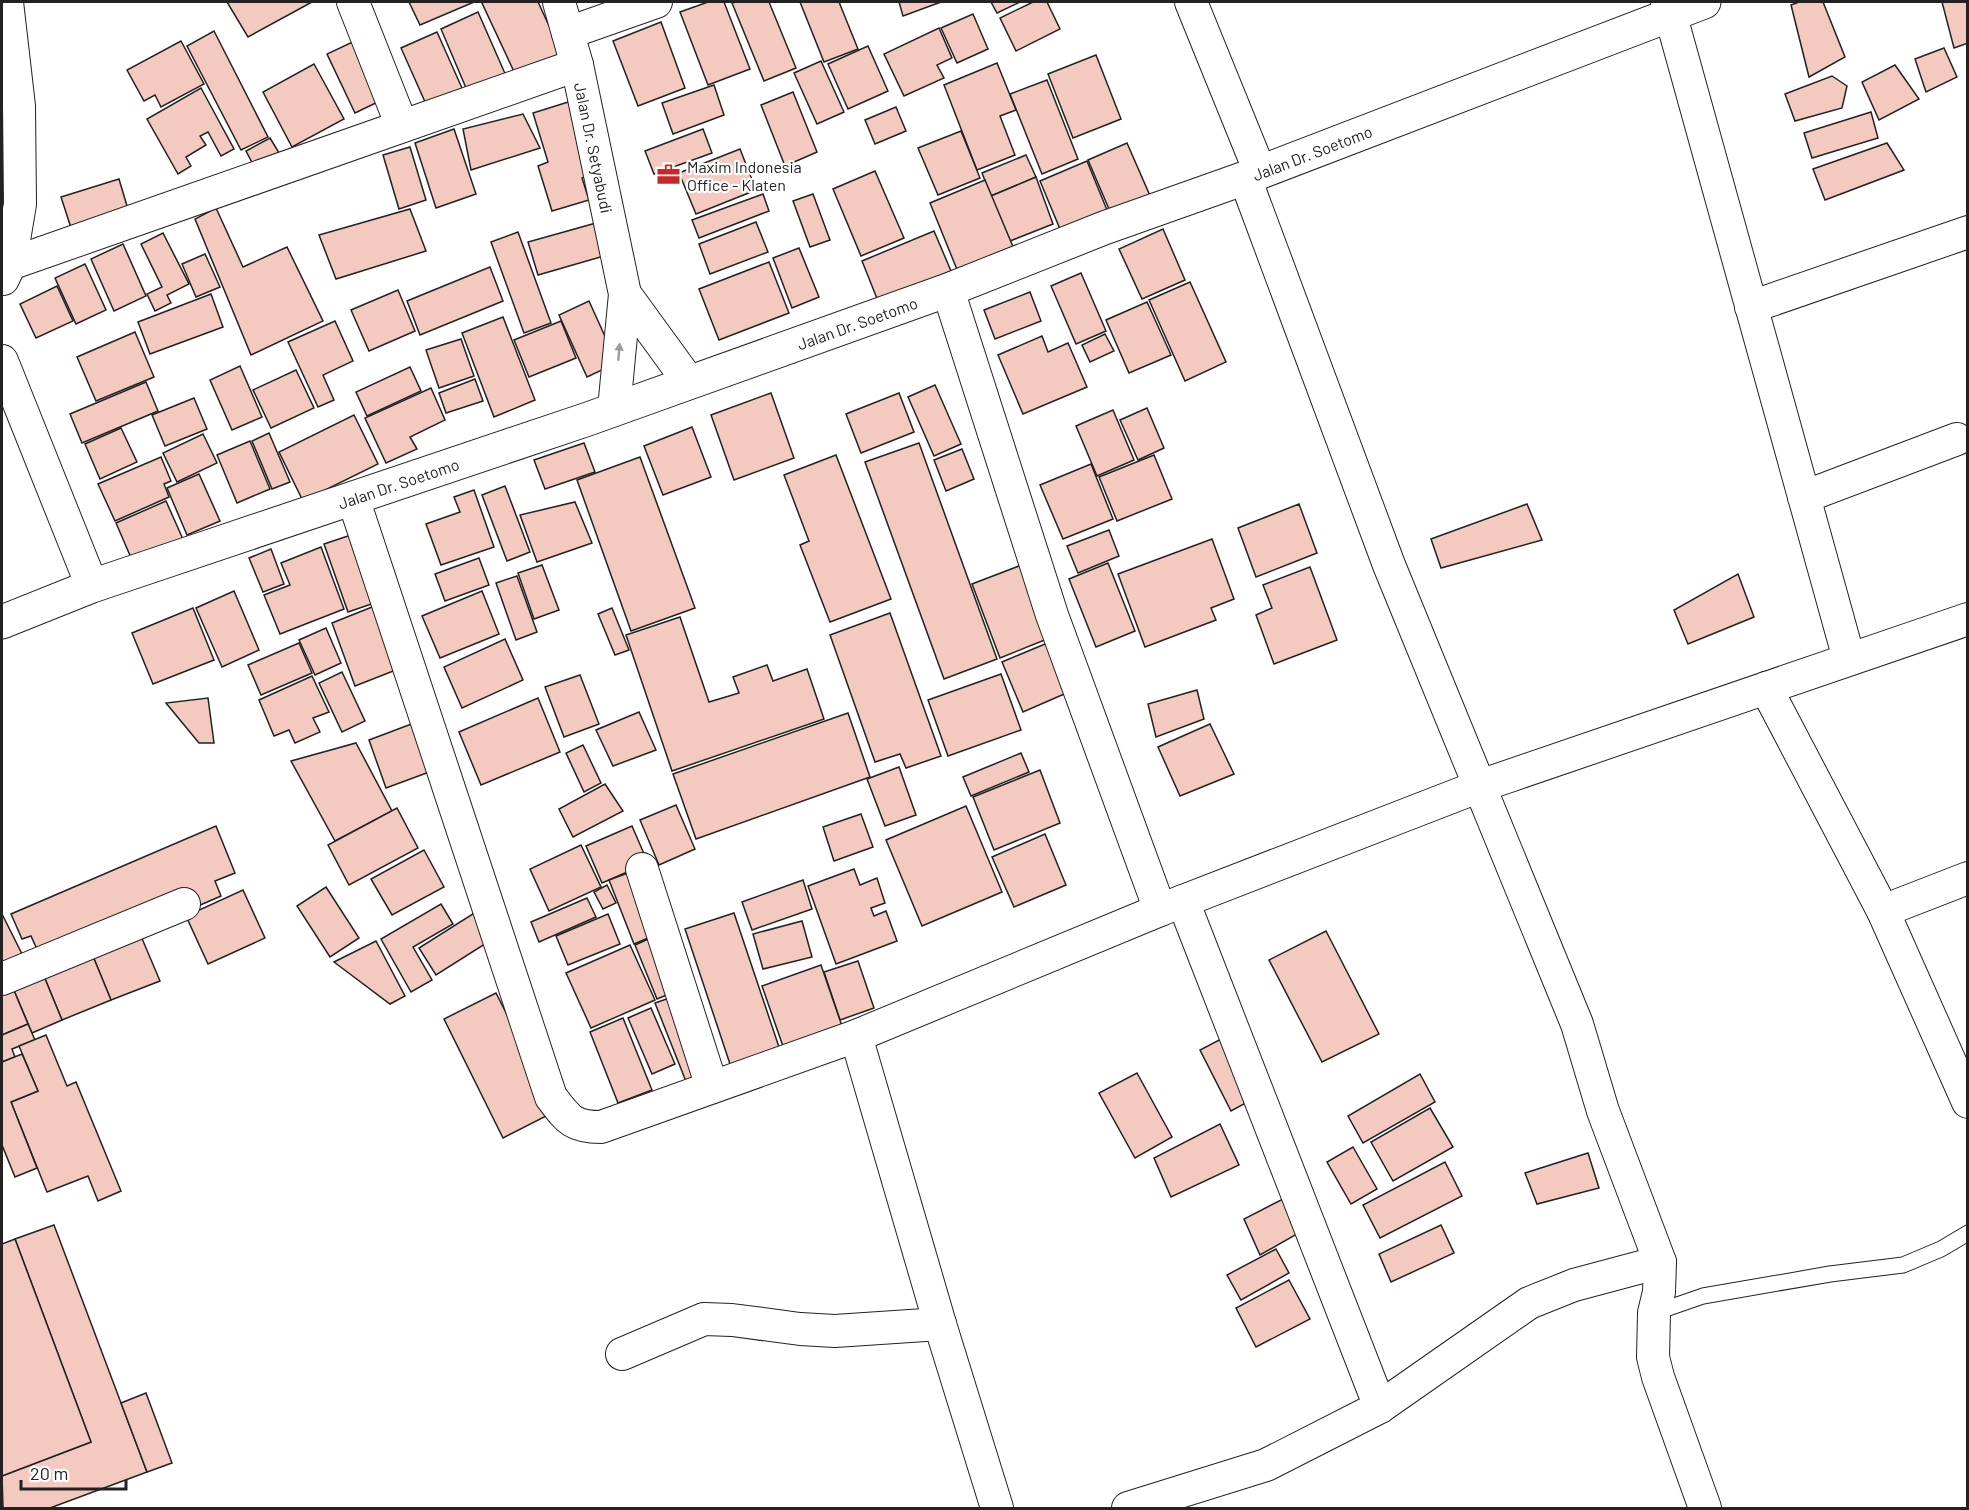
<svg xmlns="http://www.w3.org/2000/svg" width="1969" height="1510" font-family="Barlow,sans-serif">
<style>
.building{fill:#f3c9c0;stroke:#222;stroke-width:1.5}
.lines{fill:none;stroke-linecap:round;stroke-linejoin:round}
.lane-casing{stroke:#222;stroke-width:17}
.street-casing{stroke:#222;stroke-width:34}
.secondary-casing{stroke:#222;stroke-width:35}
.lane{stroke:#fff;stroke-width:15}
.street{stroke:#fff;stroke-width:32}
.secondary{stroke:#fff;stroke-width:33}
.oneway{fill:#9c9c9c}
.labels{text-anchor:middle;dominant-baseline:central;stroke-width:4.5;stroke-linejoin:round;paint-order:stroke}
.street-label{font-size:16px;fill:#222;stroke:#fff}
.poi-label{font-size:16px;fill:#222;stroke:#fff;text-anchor:start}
</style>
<rect width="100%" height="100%" fill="#fff"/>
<g class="building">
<path d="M227,2H312L248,37Z"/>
<path d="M409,2H474L420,25Z"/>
<path d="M484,2H538L563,56L517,78L482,3Z"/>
<path d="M708,2H724L750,69L708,85L680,12Z"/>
<path d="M736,2H769L796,68L764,81L732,3Z"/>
<path d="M800,2H839L858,49L824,62Z"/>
<path d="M899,2H941L903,16Z"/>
<path d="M991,2H1020L997,13Z"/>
<path d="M1033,2H1047L1060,29L1016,51L1000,18Z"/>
<path d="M1799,2H1823L1845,57L1809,77L1791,5Z"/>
<path d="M1942,2H1968V43L1954,48Z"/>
<path d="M478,12L507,78L469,95L441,29Z"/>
<path d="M973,14L988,49L957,63L941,28Z"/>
<path d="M661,22L685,88L638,106L613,41Z"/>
<path d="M939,28L952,58L937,65L944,78L904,96L884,54Z"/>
<path d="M214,31L268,137L241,150L187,46Z"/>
<path d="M437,32L466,97L430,113L401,48Z"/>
<path d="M361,38L384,99L355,113L327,54Z"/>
<path d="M181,41L204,84L161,107L155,95L144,101L127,70Z"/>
<path d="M868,46L888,91L848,109L828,64Z"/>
<path d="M1944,48L1957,77L1926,92L1915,59Z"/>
<path d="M1096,55L1121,119L1073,138L1048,74Z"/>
<path d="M821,61L844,112L817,124L794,73Z"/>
<path d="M997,63L1016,110L1000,116L1015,155L977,170L944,85Z"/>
<path d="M314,64L344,119L292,147L263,92Z"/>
<path d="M1895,65L1919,99L1879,120L1862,82Z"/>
<path d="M1832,76L1847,86L1842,108L1795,121L1785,94Z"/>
<path d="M1047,80L1078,159L1042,174L1010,94Z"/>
<path d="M714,85L724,115L673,134L662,103Z"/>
<path d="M201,88L234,149L221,156L208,132L200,136L206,145L186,157L191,166L178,174L147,119Z"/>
<path d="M793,92L817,152L785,166L761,105Z"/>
<path d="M581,98L598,173L582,178L589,200L552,211L538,166L548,162L533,113Z"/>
<path d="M896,107L906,131L875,144L865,120Z"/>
<path d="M1871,112L1878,138L1812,158L1804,133Z"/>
<path d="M523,114L540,148L471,170L463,129Z"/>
<path d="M454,129L476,194L436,208L415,143Z"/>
<path d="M703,129L712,153L654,174L645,151Z"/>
<path d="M961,131L980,178L938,195L918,148Z"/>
<path d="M270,138L281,156L256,170L246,151Z"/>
<path d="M1127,143L1151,198L1112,216L1088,160Z"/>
<path d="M1887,143L1904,170L1825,200L1813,169Z"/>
<path d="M410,147L426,200L399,209L383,155Z"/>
<path d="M740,149L756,190L696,214L679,173Z"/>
<path d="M1026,155L1036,177L991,196L982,173Z"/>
<path d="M1087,161L1107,210L1060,229L1040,181Z"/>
<path d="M875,171L904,238L861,256L833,189Z"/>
<path d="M1036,177L1053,224L1010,241L991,196Z"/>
<path d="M119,179L130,216L73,234L61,197Z"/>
<path d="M985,180L1014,249L958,272L930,203Z"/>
<path d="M763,194L769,211L699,238L692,220Z"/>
<path d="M813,194L830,240L810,247L793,201Z"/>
<path d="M216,208L243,267L287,247L323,321L251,355L195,219Z"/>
<path d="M410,209L426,251L336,279L319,235Z"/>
<path d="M756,222L768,252L710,274L699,244Z"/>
<path d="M596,223L604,256L538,275L528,242Z"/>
<path d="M1163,229L1185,280L1142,299L1119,249Z"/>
<path d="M934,231L951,271L878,301L862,261Z"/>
<path d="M518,232L551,323L524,333L491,242Z"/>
<path d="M163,233L189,284L167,295L171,303L155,311L147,294L162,287L141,244Z"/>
<path d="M123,244L146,296L114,311L91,259Z"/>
<path d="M799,248L819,297L792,308L773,258Z"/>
<path d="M205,254L220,287L196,297L182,264Z"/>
<path d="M769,262L789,313L719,340L699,289Z"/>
<path d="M85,264L106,310L76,324L55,278Z"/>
<path d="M490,267L503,301L420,335L407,301Z"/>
<path d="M1081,273L1106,331L1076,344L1051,286Z"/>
<path d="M1190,282L1226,362L1185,381L1149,300Z"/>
<path d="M57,286L73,321L36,338L20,304Z"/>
<path d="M398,290L415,331L369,351L351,310Z"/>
<path d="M1030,292L1041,321L995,339L984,310Z"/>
<path d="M211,294L223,327L150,354L138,322Z"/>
<path d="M589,301L617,363L587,377L559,315Z"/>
<path d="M1147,302L1171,355L1129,373L1106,320Z"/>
<path d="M503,317L535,400L494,417L462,333Z"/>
<path d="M335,321L353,361L323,375L334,400L318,407L288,342Z"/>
<path d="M561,321L576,358L529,377L514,340Z"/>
<path d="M135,332L154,377L96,401L77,357Z"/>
<path d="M1105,334L1114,351L1090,362L1082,345Z"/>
<path d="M1042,336L1048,352L1068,343L1087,387L1023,414L998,355Z"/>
<path d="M461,339L474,376L439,388L426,350Z"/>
<path d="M240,366L262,417L232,430L210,380Z"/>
<path d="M410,367L421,391L367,416L356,392Z"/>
<path d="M296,370L314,408L271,428L253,390Z"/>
<path d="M475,379L483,401L446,413L439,393Z"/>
<path d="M146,382L158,411L82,443L70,414Z"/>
<path d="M935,385L961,444L934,456L908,397Z"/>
<path d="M431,388L445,420L410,437L417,449L386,463L365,418Z"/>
<path d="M771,393L794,458L734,480L711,415Z"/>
<path d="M899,393L914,432L861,453L846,414Z"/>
<path d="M194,398L207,429L165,446L152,415Z"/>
<path d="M1147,408L1164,448L1138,460L1120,420Z"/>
<path d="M1113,410L1134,460L1097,476L1076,426Z"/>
<path d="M354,415L378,464L303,501L279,452Z"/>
<path d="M692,427L711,477L663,495L644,446Z"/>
<path d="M121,428L137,462L100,479L85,444Z"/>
<path d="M269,433L290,482L272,489L252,441Z"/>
<path d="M203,434L217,463L177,482L163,453Z"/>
<path d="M250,441L270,489L237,503L217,455Z"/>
<path d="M584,443L595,472L545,489L534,460Z"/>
<path d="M919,443L997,659L944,679L865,462Z"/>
<path d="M962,449L974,479L946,491L934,460Z"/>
<path d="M836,455L891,599L830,622L800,545L809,541L784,475Z"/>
<path d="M1154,455L1172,499L1117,521L1099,477Z"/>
<path d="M161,457L171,481L164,484L169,497L115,521L98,484Z"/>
<path d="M640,457L695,608L631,631L577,480Z"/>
<path d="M1091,464L1113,519L1063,539L1040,485Z"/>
<path d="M199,474L220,521L187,535L167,488Z"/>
<path d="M505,486L530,552L507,561L482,495Z"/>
<path d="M474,490L494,547L441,565L426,524L460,512L454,497Z"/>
<path d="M166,501L186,546L135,567L116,523Z"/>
<path d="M575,502L592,543L537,562L520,515Z"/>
<path d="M1299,504L1317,553L1256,577L1238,528Z"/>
<path d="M1527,504L1542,540L1441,568L1431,539Z"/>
<path d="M1109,530L1119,556L1078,573L1067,546Z"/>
<path d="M360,532L383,600L348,612L324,544Z"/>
<path d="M1212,539L1234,599L1211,608L1216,620L1145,647L1118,574Z"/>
<path d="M321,547L344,609L280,634L264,595L290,585L281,563Z"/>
<path d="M271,549L284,584L263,592L249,558Z"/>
<path d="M479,558L489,585L445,601L435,574Z"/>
<path d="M1032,561L1057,635L1000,658L972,584Z"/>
<path d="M1108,563L1135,631L1096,647L1069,579Z"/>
<path d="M542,565L559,610L534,619L518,573Z"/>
<path d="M1310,567L1337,640L1274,664L1256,615L1272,608L1263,585Z"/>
<path d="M1738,574L1754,617L1688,644L1674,610Z"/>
<path d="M517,576L537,632L516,640L496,583Z"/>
<path d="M234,591L259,650L222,667L196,608Z"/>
<path d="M482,591L499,634L440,658L422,616Z"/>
<path d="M382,603L406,666L355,686L332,623Z"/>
<path d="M193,608L214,660L153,684L132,633Z"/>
<path d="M612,608L629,650L615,655L598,614Z"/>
<path d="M890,613L941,756L906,768L900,754L875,762L830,635Z"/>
<path d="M680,617L709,702L739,693L733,677L767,665L773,681L807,669L824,719L672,771L626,635Z"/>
<path d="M326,628L341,663L315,675L299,640Z"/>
<path d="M505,639L523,680L462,708L444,667Z"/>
<path d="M1057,639L1078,688L1023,712L1002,662Z"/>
<path d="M299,643L312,673L261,695L248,665Z"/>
<path d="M342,672L365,721L342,732L319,683Z"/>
<path d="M1001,674L1021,730L948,756L928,700Z"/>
<path d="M580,675L599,724L564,737L545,687Z"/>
<path d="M312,676L329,712L313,718L320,732L295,743L289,730L274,736L259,700Z"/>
<path d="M1197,690L1204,719L1156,737L1148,704Z"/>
<path d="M208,698L214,743H199L166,703Z"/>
<path d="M538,698L560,752L481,785L459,732Z"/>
<path d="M639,712L656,750L613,766L596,730Z"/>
<path d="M848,713L870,777L696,839L673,774Z"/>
<path d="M422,720L440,768L386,788L369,740Z"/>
<path d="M1210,724L1234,774L1180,796L1158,747Z"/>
<path d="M356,743L392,811L335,841L291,761Z"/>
<path d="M583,745L601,783L584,792L566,753Z"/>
<path d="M1021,753L1029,772L971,796L963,777Z"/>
<path d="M899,767L916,815L885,826L867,779Z"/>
<path d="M1040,770L1060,823L994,850L973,797Z"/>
<path d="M605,784L623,811L573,837L559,809Z"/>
<path d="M676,805L695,849L659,865L640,820Z"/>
<path d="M966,806L1002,892L922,926L886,840Z"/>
<path d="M397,808L418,848L349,885L328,845Z"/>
<path d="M861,814L873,847L834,861L823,827Z"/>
<path d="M216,826L235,873L215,881L221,896L191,909L40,956L31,936L22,939L11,914Z"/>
<path d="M632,826L648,863L602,883L586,846Z"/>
<path d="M1045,834L1066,885L1014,907L992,857Z"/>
<path d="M581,845L601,887L549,911L530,869Z"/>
<path d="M424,850L444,887L392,915L371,879Z"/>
<path d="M854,869L860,885L877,878L885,903L871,908L874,916L886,911L897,941L836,964L808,886Z"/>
<path d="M636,870L660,933L634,944L609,880Z"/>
<path d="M803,880L812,909L752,930L742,902Z"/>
<path d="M607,885L616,903L603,909L594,892Z"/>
<path d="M326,887L359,938L330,957L297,906Z"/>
<path d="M243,890L265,938L208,964L186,916Z"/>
<path d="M587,898L596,917L539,942L531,922Z"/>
<path d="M441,904L453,924L413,947L432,980L411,992L381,939Z"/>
<path d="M479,910L496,937L436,975L419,948Z"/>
<path d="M734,913L782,1056L733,1073L685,929Z"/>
<path d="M2,914L23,956L2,966Z"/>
<path d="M608,914L620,944L568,965L556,936Z"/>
<path d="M802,921L812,957L763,969L753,934Z"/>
<path d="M138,929L160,981L111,1000L90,949Z"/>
<path d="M1326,931L1379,1034L1322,1062L1269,960Z"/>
<path d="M657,935L679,990L657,999L635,945Z"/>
<path d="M376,941L405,996L390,1004L334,962Z"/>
<path d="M630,945L655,1000L591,1028L566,973Z"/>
<path d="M90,949L111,1000L62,1020L41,969Z"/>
<path d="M858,961L874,1008L840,1020L824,972Z"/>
<path d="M821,965L844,1032L785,1052L762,986Z"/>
<path d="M41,969L62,1020L32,1033L10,981Z"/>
<path d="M10,981L28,1024L2,1035V985Z"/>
<path d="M496,993L556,1111L503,1138L444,1019Z"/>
<path d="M681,994L706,1076L687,1084L655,1003Z"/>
<path d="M651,1008L675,1064L652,1074L628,1018Z"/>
<path d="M623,1018L652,1090L618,1103L590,1032Z"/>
<path d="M28,1024L35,1040L12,1049L15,1057L2,1062V1035Z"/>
<path d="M46,1035L67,1086L76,1082L121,1191L98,1201L88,1176L47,1192L11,1102L38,1091L19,1046Z"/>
<path d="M1223,1038L1255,1098L1231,1111L1200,1050Z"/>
<path d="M22,1054L38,1091L11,1102L37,1168L15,1177L2,1145V1062Z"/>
<path d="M1137,1073L1172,1137L1135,1158L1099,1093Z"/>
<path d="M1420,1074L1435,1102L1363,1143L1348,1116Z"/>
<path d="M1430,1108L1453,1147L1393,1181L1371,1142Z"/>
<path d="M1220,1124L1239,1165L1171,1197L1154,1158Z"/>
<path d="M1353,1147L1377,1189L1351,1204L1327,1162Z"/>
<path d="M1588,1153L1599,1188L1537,1204L1525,1173Z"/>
<path d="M1445,1162L1462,1196L1380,1238L1363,1205Z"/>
<path d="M1287,1197L1304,1230L1260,1255L1244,1219Z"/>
<path d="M54,1225L147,1472L50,1508H3L2,1476L91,1442L15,1239Z"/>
<path d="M1441,1225L1454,1253L1391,1282L1379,1254Z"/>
<path d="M15,1239L91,1442L2,1476V1244Z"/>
<path d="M1276,1249L1289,1273L1241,1300L1227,1275Z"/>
<path d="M1289,1280L1310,1319L1256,1347L1236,1308Z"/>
<path d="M146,1393L172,1463L147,1472L121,1403Z"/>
</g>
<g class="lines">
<defs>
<path id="lane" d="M1654,1313L1703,1296L1830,1274L1903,1265L1941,1249L1968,1233"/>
<g id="street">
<path d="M353,2L402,126"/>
<path id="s1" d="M559,2L577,65L625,294L614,409"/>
<path d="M1191,2L1260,172"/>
<path d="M1667,2L1849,659"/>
<path d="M568,33L656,2"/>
<path d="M1245,178L1389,565L1577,1024L1603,1111L1660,1262L1659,1292L1654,1313L1653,1357L1658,1377L1705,1508"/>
<path d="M10,264L577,65"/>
<path d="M3,279L10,264L20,204L19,106L7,2"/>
<path d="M948,290L1052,615L1160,910"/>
<path d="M625,294L689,382"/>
<path d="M1751,307L1968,232"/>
<path d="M2,361L92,586"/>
<path d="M1804,497L1957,439"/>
<path d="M353,498L551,1097C568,1119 572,1127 601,1127L856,1036L1160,910L1480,786L1968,619"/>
<path d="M1766,688L1883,911L1968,1102"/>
<path d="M642,869L712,1087"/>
<path d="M1183,901L1380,1407"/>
<path d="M1883,911L1968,878"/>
<path d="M2,979L184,904"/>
<path d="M856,1036L940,1324L997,1508"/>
<path d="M622,1354L704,1319L732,1320L800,1329L835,1331L940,1324"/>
<path d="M1128,1508L1266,1465L1380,1407L1529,1303L1574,1285L1660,1262"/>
</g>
<g id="secondary">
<path id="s2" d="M2,622L92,586L588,419L948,290L1104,228L1245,178L1704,2"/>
</g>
</defs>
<use href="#lane" class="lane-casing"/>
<use href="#street" class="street-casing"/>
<use href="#secondary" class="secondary-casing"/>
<use href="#lane" class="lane"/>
<use href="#street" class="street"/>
<use href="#secondary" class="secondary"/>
</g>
<defs><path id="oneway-solid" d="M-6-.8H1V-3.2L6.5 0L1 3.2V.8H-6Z" transform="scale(1.5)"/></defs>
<use class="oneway" href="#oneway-solid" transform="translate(619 352) rotate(-85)"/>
<defs>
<symbol id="office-bare" viewBox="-9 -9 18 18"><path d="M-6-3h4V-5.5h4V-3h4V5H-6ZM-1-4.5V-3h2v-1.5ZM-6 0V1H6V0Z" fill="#c62828" stroke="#fff" stroke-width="2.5" paint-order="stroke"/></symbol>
</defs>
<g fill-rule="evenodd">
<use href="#office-bare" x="652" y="158" width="33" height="33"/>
</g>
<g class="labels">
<g class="street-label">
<text stroke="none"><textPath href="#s1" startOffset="150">Jalan Dr. Setyabudi</textPath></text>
<text stroke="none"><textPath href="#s2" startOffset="1392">Jalan Dr. Soetomo</textPath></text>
<text stroke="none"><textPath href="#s2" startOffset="906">Jalan Dr. Soetomo</textPath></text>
<text stroke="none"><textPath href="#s2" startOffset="420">Jalan Dr. Soetomo</textPath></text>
</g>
<g class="poi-label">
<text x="687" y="166">Maxim Indonesia<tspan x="687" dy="18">Office - Klaten</tspan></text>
</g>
</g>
<rect width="1969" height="1510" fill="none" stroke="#222222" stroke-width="6"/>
<path d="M21 1480v9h105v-9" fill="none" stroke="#222222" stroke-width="3"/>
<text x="30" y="1480" font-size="18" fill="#222222" stroke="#ffffff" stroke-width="4.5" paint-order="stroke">20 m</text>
</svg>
